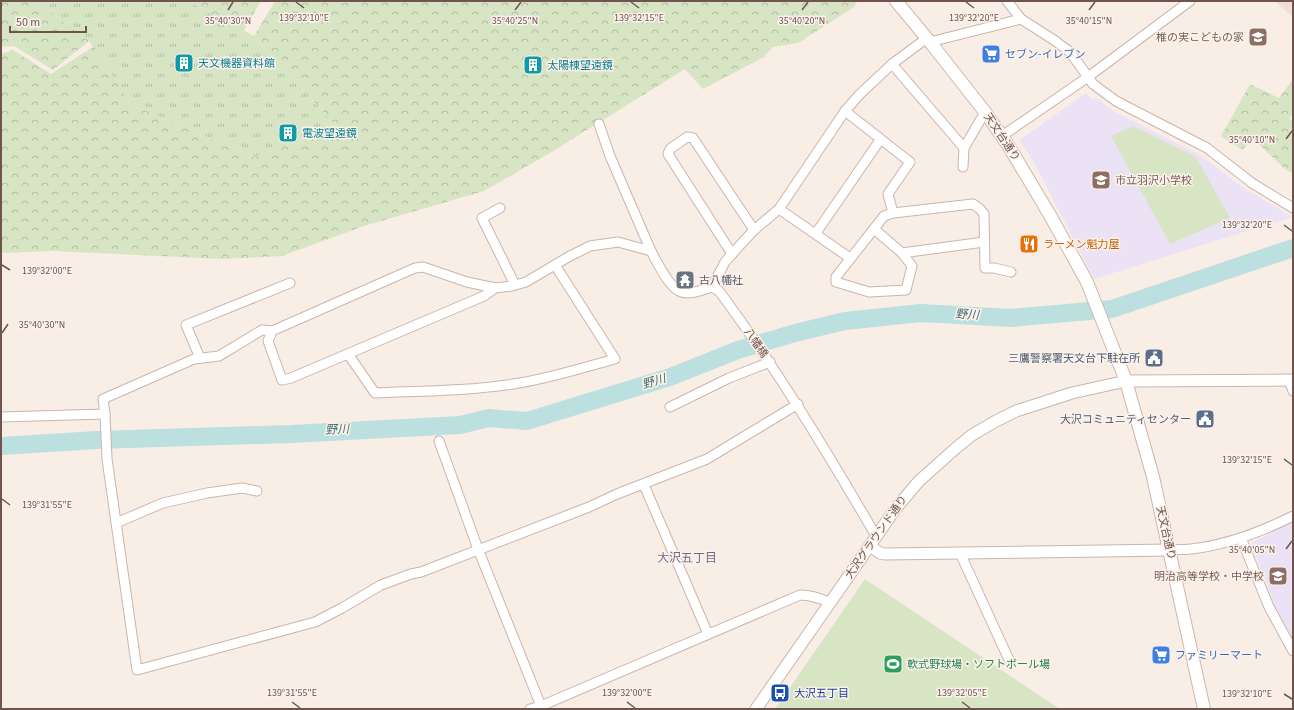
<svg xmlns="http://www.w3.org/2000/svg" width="1294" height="710" font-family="'Source Sans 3','Noto Sans JP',sans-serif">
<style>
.residential{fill:#f0dfd4}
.education{fill:#ebe2f5}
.grass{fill:url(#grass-tufts)}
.forest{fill:url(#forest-crowns)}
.green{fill:#d7e5c5}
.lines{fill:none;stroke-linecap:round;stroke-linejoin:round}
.river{stroke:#bce0df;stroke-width:18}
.minor-casing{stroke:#c9b5ad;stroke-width:11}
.tertiary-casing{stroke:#c9b5ad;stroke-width:13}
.secondary-casing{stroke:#ceb6ae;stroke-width:14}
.minor{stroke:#fff;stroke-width:9}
.tertiary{stroke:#fff;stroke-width:11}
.secondary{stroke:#fff;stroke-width:12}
.ticks{fill:none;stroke:#6f544d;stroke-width:1.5}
.labels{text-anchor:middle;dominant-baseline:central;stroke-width:3;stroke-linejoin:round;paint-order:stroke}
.education-label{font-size:11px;fill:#785e54;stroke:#fcf2eb;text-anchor:end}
.shop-label{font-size:11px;fill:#366cbe;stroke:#fcf2eb;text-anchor:start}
.culture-label{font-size:11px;fill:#0d838f;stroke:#fcf2eb;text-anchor:start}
.street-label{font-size:11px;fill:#6f544d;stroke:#fcf2eb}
.food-label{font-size:11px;fill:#c56008;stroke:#fcf2eb;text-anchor:start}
.worship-label{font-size:11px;fill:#5b616d;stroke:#fcf2eb;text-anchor:start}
.service-label{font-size:11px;fill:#4e5e75;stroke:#fcf2eb;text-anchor:end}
.leisure-label{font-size:11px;fill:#27864d;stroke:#fcf2eb;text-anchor:start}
.transit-label{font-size:11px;fill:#164399;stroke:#fcf2eb;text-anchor:start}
.water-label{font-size:12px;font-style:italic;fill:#437272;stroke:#fcf2eb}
.neighbourhood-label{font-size:12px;fill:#78668b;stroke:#fcf2eb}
.ticks-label{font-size:10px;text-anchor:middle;fill:#6f544d;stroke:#fcf2eb;stroke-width:3;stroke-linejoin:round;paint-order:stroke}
</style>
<defs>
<pattern id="grass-tufts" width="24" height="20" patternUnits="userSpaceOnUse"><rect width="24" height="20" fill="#d7e5c5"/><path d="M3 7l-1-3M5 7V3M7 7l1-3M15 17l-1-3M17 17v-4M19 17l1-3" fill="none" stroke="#b3bca2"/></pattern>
<pattern id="forest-crowns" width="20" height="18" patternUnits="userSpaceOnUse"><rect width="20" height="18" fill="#d7e5c5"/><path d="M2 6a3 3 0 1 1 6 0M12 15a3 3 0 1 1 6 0" fill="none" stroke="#b3bca2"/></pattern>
</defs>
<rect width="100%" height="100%" fill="#f9eee5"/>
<path class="residential" d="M1274,1H1293V17Z"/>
<g class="education">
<path d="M1086,93L1091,99H1099L1113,111L1200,155L1242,187L1292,217L1094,279L1036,166L1021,142V139Z"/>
<path d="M1293,522V639L1276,608L1251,543Z"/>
</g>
<path class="grass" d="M36,1H188L254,36L338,128L253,157L130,104L89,41Z"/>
<g class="forest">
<path d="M1,1H36L89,41L53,70L14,46L1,47Z"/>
<path d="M188,1H261L243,32Z"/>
<path d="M275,1H341L344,3L346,1H857L854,7L798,43L773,47L764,57L703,89L685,69L550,153L484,191L364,226L282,256L223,259L53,251L1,253V54L13,50L51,74L94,46L130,104L253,157L338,128L254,36Z"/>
<path d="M1293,79V114L1289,118L1293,121V173L1286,170L1253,139L1242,150L1221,136L1250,84L1279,98Z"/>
</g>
<g class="green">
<path d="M1133,126L1196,157L1230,218L1170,244L1111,136Z"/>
<path d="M865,579L1060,709H775Z"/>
</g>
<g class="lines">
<path class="river" d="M1,446L96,440L292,434L460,425L489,418L527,421L670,377L738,350L795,333L845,321L921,313L1011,318L1112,309L1293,248"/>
<defs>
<g id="minor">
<path d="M1007,1L1021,19L1054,40L1070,52L1093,84L1116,101L1207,148L1252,183L1293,208"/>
<path d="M930,42L1021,19"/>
<path d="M892,64L964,148"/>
<path d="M845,111L910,162L888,194L893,213"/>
<path d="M599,124L610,156L651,251"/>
<path d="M1002,136L1088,77L1190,1"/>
<path d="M963,167L964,148L985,112"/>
<path d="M500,208L482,218L515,285"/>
<path d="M779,209L850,258"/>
<path d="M874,229L902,253L984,242"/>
<path d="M816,233L880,140"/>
<path d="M902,253L912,266L906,290L869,292L836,282V277L884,216L893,213L973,204L980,209L984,214L985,268H994L1011,272"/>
<path d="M732,254L668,154L670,149L687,137L693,138L754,230"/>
<path d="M712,287L719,291C777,369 827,452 876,536"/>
<path d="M272,331L268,341L282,380L291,378L484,296L495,288"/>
<path d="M348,354L375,393C421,391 468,391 513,384C548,379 581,368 615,359L555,265"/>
<path d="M200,358L186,325L290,283"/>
<path d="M1289,380L1293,391"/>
<path d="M670,407L729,378L770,362"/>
<path d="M105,414L107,459L137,670L315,622L342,608L381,585L411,574L421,572L589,507L617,494L707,459L798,404"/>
<path d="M1,417L105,414L103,399L194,359L219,356L262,330L272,331L415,268L423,267L467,282L495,288L512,286L526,282L570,256L590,246L618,242L651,251C657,262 669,288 681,292C690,295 703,290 712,287L725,262L732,254L754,230L779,209L845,111L860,94L892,64L927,38"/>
<path d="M439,441L478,549L541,706"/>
<path d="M644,485L708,634"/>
<path d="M116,523L163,503L207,493L242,488L257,491"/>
<path d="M1241,538L1269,607L1293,651"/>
<path d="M1169,550C1177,549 1184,550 1191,549C1227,545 1261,532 1293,516"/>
<path d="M960,553L1010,662"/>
<path d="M530,709L541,706L800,595C811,595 820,598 831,603"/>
</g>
<g id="tertiary">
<path d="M870,546L880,553L885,554L1169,550"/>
<path d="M756,709L896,508L919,481L956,448L972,435L996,421L1016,411L1038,404L1072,393L1126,381L1293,380"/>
</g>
<path id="secondary" d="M896,1L930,42L985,112L1008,145L1051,217L1087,282L1126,381L1153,477L1204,709"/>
</defs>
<use href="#minor" class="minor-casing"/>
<use href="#tertiary" class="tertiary-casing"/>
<use href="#secondary" class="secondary-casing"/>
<use href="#minor" class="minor"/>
<use href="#tertiary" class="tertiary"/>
<use href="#secondary" class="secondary"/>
</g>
<path class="ticks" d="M296,2L304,8M631,2L639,8M966,2L974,8M228,10L233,2M515,10L521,2M802,10L808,2M1089,10L1095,2M1286,139L1292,131M1284,225L1292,231M2,265L10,270M2,333L8,324M1284,459L1292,465M2,499L10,505M1286,549L1292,541M1284,694L1292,699M292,702L300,708M627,702L635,708M962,702L970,708"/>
<defs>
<symbol id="school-square" viewBox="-11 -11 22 22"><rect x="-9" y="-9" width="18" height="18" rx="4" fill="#8d6e63" stroke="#fcf2eb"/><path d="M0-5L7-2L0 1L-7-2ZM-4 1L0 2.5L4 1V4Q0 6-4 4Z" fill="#fff"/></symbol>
<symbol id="supermarket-square" viewBox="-11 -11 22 22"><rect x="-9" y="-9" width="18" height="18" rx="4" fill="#3f7fe0" stroke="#fcf2eb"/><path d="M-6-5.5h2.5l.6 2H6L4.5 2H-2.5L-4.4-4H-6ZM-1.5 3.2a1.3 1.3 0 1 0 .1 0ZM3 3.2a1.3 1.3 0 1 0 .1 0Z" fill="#fff"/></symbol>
<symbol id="building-square" viewBox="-11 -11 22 22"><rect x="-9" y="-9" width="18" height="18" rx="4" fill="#0f9aa8" stroke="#fcf2eb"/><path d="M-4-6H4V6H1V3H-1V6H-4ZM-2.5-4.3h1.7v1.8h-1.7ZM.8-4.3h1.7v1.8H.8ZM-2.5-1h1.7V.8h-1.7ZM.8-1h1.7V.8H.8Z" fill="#fff"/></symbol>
<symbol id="restaurant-square" viewBox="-11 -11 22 22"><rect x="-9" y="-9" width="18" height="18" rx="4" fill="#e8710a" stroke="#fcf2eb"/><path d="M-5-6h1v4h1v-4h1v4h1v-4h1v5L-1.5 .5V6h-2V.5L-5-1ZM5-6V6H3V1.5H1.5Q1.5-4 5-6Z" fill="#fff"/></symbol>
<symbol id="temple-square" viewBox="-11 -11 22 22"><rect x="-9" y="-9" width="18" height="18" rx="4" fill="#6b7280" stroke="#fcf2eb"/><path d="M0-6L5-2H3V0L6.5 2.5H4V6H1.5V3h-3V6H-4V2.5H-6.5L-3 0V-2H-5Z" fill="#fff"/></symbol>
<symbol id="civic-square" viewBox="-11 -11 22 22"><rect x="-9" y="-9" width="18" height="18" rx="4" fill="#5c6f8a" stroke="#fcf2eb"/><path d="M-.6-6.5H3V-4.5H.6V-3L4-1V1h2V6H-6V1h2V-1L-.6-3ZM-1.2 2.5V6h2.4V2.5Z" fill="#fff"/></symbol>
<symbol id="stadium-square" viewBox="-11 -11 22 22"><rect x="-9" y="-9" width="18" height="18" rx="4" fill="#2e9e5b" stroke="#fcf2eb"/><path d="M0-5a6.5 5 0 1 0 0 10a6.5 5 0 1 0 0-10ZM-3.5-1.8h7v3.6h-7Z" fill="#fff"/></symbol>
<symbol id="bus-square" viewBox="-11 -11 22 22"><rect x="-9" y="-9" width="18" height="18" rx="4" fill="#1a4fb4" stroke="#fcf2eb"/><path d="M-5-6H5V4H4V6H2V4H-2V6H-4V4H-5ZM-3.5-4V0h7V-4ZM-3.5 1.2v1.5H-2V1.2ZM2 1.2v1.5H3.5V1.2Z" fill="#fff"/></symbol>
</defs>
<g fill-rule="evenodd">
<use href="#school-square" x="1247" y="26" width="22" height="22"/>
<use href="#supermarket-square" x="980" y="43" width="22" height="22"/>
<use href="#building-square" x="173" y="52" width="22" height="22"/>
<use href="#building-square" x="522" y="54" width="22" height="22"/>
<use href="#building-square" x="277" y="122" width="22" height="22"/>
<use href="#school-square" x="1090" y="169" width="22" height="22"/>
<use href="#restaurant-square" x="1018" y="233" width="22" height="22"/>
<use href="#temple-square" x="674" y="269" width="22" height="22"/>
<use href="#civic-square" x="1143" y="347" width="22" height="22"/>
<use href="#civic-square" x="1194" y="408" width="22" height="22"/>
<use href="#school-square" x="1267" y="565" width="22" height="22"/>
<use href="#supermarket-square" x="1150" y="644" width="22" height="22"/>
<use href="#stadium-square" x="882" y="653" width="22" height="22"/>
<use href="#bus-square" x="769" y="682" width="22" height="22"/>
</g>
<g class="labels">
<g class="education-label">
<text x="1244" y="37">椎の実こどもの家</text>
<text x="1115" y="180" text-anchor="start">市立羽沢小学校</text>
<text x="1264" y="576">明治高等学校・中学校</text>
</g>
<g class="shop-label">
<text x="1005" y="54">セブン-イレブン</text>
<text x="1175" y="655">ファミリーマート</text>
</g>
<g class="culture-label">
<text x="198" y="63">天文機器資料館</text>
<text x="547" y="65">太陽棟望遠鏡</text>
<text x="302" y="133">電波望遠鏡</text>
</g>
<g class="street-label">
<text transform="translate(1002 137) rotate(56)">天文台通り</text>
<text transform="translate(756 343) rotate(55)">八幡橋</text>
<text transform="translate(1166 533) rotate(77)">天文台通り</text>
<text transform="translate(876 537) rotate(-55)">大沢グラウンド通り</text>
</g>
<g class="food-label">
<text x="1043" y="244">ラーメン魁力屋</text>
</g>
<g class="worship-label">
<text x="699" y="280">古八幡社</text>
</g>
<g class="service-label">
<text x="1140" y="358">三鷹警察署天文台下駐在所</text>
<text x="1191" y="419">大沢コミュニティセンター</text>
</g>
<g class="leisure-label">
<text x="907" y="664">軟式野球場・ソフトボール場</text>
</g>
<g class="transit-label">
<text x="794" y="693">大沢五丁目</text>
</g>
<g class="water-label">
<text transform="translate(967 315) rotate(3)">野川</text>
<text transform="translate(654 382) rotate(-17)">野川</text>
<text transform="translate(337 430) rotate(-3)">野川</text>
</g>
<g class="neighbourhood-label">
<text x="687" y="558">大沢五丁目</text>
</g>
</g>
<g class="ticks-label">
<text x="304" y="21">139°32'10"E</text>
<text x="639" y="21">139°32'15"E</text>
<text x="974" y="21">139°32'20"E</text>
<text x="228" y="24">35°40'30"N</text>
<text x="515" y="24">35°40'25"N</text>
<text x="802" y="24">35°40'20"N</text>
<text x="1089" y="24">35°40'15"N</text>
<text x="1252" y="143">35°40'10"N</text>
<text x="1247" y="228">139°32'20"E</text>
<text x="47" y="274">139°32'00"E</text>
<text x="42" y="328">35°40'30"N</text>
<text x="1247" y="463">139°32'15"E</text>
<text x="47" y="508">139°31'55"E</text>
<text x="1252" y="553">35°40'05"N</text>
<text x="292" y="696">139°31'55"E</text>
<text x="627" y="696">139°32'00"E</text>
<text x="962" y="696">139°32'05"E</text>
<text x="1247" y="697">139°32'10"E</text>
</g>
<rect width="1294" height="710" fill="none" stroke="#6f544d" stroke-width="4"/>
<path d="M10 26v6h76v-6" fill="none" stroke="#6f544d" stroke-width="2"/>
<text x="16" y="26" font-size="12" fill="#6f544d" stroke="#fcf2eb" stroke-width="3" paint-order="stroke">50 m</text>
</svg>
